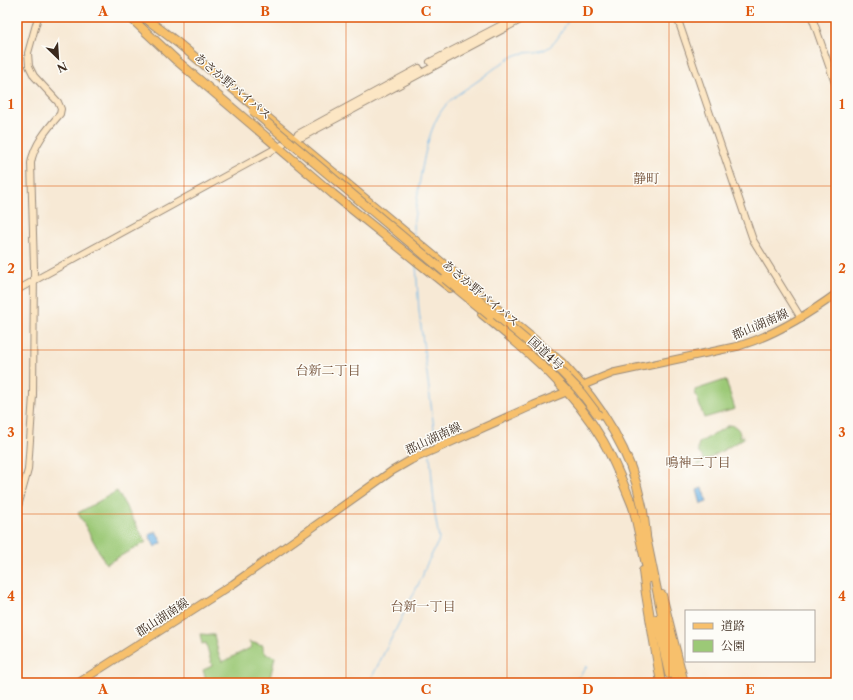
<svg xmlns="http://www.w3.org/2000/svg" width="853" height="700" font-family="'Libre Caslon Text','Noto Serif JP',serif">
<style>
.green{fill:#9cc977;stroke:#6c7a4a}
.water{fill:#71b6e8;stroke:#567083}
.lines{fill:none;stroke-linecap:round;stroke-linejoin:round}
.stream{stroke:#71b6e8;stroke-width:1}
.secondary-casing{stroke:#998a7a;stroke-width:8}
.primary-casing{stroke:#998a7a;stroke-width:9}
.highway-casing{stroke:#998a7a;stroke-width:10}
.secondary{stroke:#fce6c4;stroke-width:6}
.primary{stroke:#f7c06c;stroke-width:7}
.highway{stroke:#f7c06c;stroke-width:8}
.highway-bridge-casing{stroke:#998a7a;stroke-width:10;stroke-linecap:butt}
.highway-bridge{stroke:#f7c06c;stroke-width:8}
.grid{fill:none;stroke:#df570d;stroke-width:1;stroke-opacity:0.55}
.labels{text-anchor:middle;dominant-baseline:central;stroke-width:3;stroke-linejoin:round;paint-order:stroke}
.street-label{font-size:12px;fill:#3b2a1e;stroke:#fdfcf7}
.neighbourhood-label{font-size:13px;fill:#735038;stroke:#fdfcf7}
.neatline{fill:none;stroke:#df570d;stroke-width:1.5}
.grid-label{font-size:13px;text-anchor:middle;font-weight:bold;fill:#df570d}
</style>
<rect width="100%" height="100%" fill="#fdfcf7"/>
<filter id="ink" filterUnits="userSpaceOnUse"><feTurbulence type="fractalNoise" baseFrequency=".025" numOctaves="2"/><feDisplacementMap in="SourceGraphic" scale="8" xChannelSelector="R" yChannelSelector="G"/><feConvolveMatrix kernelMatrix="1 2 1 2 8 2 1 2 1" color-interpolation-filters="sRGB"/></filter>
<filter id="wash" filterUnits="userSpaceOnUse"><feTurbulence type="fractalNoise" baseFrequency=".012" numOctaves="4" result="noise"/><feDisplacementMap in="SourceGraphic" scale="16" xChannelSelector="R" yChannelSelector="G"/><feGaussianBlur stdDeviation="0.9" result="paint"/><feColorMatrix in="noise" values="0 0 0 0 0 0 0 0 0 0 0 0 0 0 0 0 0 1.4 0 .05"/><feComposite in="paint" operator="in"/></filter>
<g filter="url(#wash)">
<rect width="100%" height="100%" fill="#f7e9d5"/>
<g class="green">
<path d="M725,380L726,381L735,409L704,418L695,392V390Z"/>
<path d="M730,425C737,426 740,430 740,437L743,436L744,438L698,465L697,463L704,459L698,452V446L699,443L726,427Z"/>
<path d="M117,491L146,542L106,564L78,513Z"/>
<path d="M200,634L214,635L218,652L222,662L252,647L249,642L263,645V649L266,654L275,657L270,678L291,681L287,683H207L203,670L212,666L206,643L202,644Z"/>
</g>
<g class="water">
<path d="M702,488L707,502L701,504L697,490Z"/>
<path d="M156,531L162,543L155,547L149,535Z"/>
</g>
<g class="lines">
<g class="stream">
<path d="M414,236L413,226C419,192 423,132 445,106C453,96 468,88 479,80C490,72 502,62 514,56C522,52 532,53 541,51C556,47 563,29 570,17"/>
<path d="M416,265L419,311L436,444"/>
<path d="M369,683L423,575L424,570L438,542L439,538L435,515L430,455"/>
<path d="M562,683L579,677L587,666"/>
</g>
</g>
</g>
<g filter="url(#ink)">
<g class="lines">
<defs>
<g id="secondary">
<path d="M677,17L753,240L801,318"/>
<path d="M812,17L836,86"/>
<path d="M430,62L513,19"/>
<path d="M294,138L298,134L419,68"/>
<path d="M17,290L293,139L302,137L526,17"/>
<path d="M17,510L28,470L33,395L34,268L31,163C34,144 48,128 60,114L61,109L58,102L34,76L29,66L28,53L38,17"/>
</g>
<path id="primary" d="M78,683L233,584L392,471L411,460L534,405L613,373L739,346C774,335 806,316 836,294"/>
<g id="highway">
<path d="M130,17L176,60L333,194L450,288"/>
<path d="M144,17L178,43L561,362C599,402 630,448 641,502C644,513 645,525 646,536"/>
<path d="M482,314C528,351 573,389 603,441C615,462 624,485 633,507"/>
<path d="M632,502L649,578"/>
<path d="M645,532L676,683"/>
<path d="M643,571L646,594L661,683"/>
<path d="M662,595L684,683"/>
<path d="M657,619L669,674"/>
</g>
</defs>
<use href="#secondary" class="secondary-casing"/>
<use href="#primary" class="primary-casing"/>
<use href="#highway" class="highway-casing"/>
<use href="#secondary" class="secondary"/>
<use href="#primary" class="primary"/>
<use href="#highway" class="highway"/>
<defs>
<g id="highway-bridge">
<path d="M253,111L551,361L579,390L598,415"/>
<path d="M445,279L490,316"/>
</g>
</defs>
<use href="#highway-bridge" class="highway-bridge-casing"/>
<use href="#highway-bridge" class="highway-bridge"/>
</g>
</g>
<path class="grid" d="M184,17V683M346,17V683M507,17V683M669,17V683M17,186H836M17,350H836M17,514H836"/>
<g class="labels">
<g class="street-label">
<text transform="translate(233 86) rotate(40)">あさか野バイパス</text>
<text transform="translate(481 293) rotate(40)">あさか野バイパス</text>
<text transform="translate(760 324) rotate(-23)">郡山湖南線</text>
<text transform="translate(546 353) rotate(43)">国道4号</text>
<text transform="translate(433 438) rotate(-25)">郡山湖南線</text>
<text transform="translate(162 617) rotate(-33)">郡山湖南線</text>
</g>
<g class="neighbourhood-label">
<text x="646" y="178">静町</text>
<text x="328" y="370">台新二丁目</text>
<text x="698" y="462">鳴神二丁目</text>
<text x="423" y="606">台新一丁目</text>
</g>
</g>
<rect width="853" height="700" fill="none" stroke="#fdfcf7" stroke-width="44"/>
<rect x="685" y="610" width="130" height="52" fill="#fdfcf7" stroke="#afa8a0"/>
<rect x="693" y="623" width="20" height="6" fill="#f7c06c" stroke="#afa8a0"/>
<text x="721" y="630" font-size="12" fill="#3b2a1e">道路</text>
<rect x="693" y="640" width="20" height="12" fill="#9cc977" stroke="#afa8a0"/>
<text x="721" y="650" font-size="12" fill="#3b2a1e">公園</text>
<g transform="translate(58 58) rotate(155)" stroke="#fdfcf7" stroke-width="3" paint-order="stroke">
<path d="M0-3L7 15L0 10L-7 15Z" fill="#3b2a1e"/>
<text y="-6" font-size="11" font-weight="bold" text-anchor="middle" fill="#3b2a1e">N</text>
</g>
<rect x="22" y="22" width="809" height="656" class="neatline"/>
<g class="grid-label">
<text x="103" y="16">A</text>
<text x="265" y="16">B</text>
<text x="426" y="16">C</text>
<text x="588" y="16">D</text>
<text x="750" y="16">E</text>
<text x="11" y="109">1</text>
<text x="842" y="109">1</text>
<text x="11" y="273">2</text>
<text x="842" y="273">2</text>
<text x="11" y="437">3</text>
<text x="842" y="437">3</text>
<text x="11" y="601">4</text>
<text x="842" y="601">4</text>
<text x="103" y="694">A</text>
<text x="265" y="694">B</text>
<text x="426" y="694">C</text>
<text x="588" y="694">D</text>
<text x="750" y="694">E</text>
</g>
</svg>
